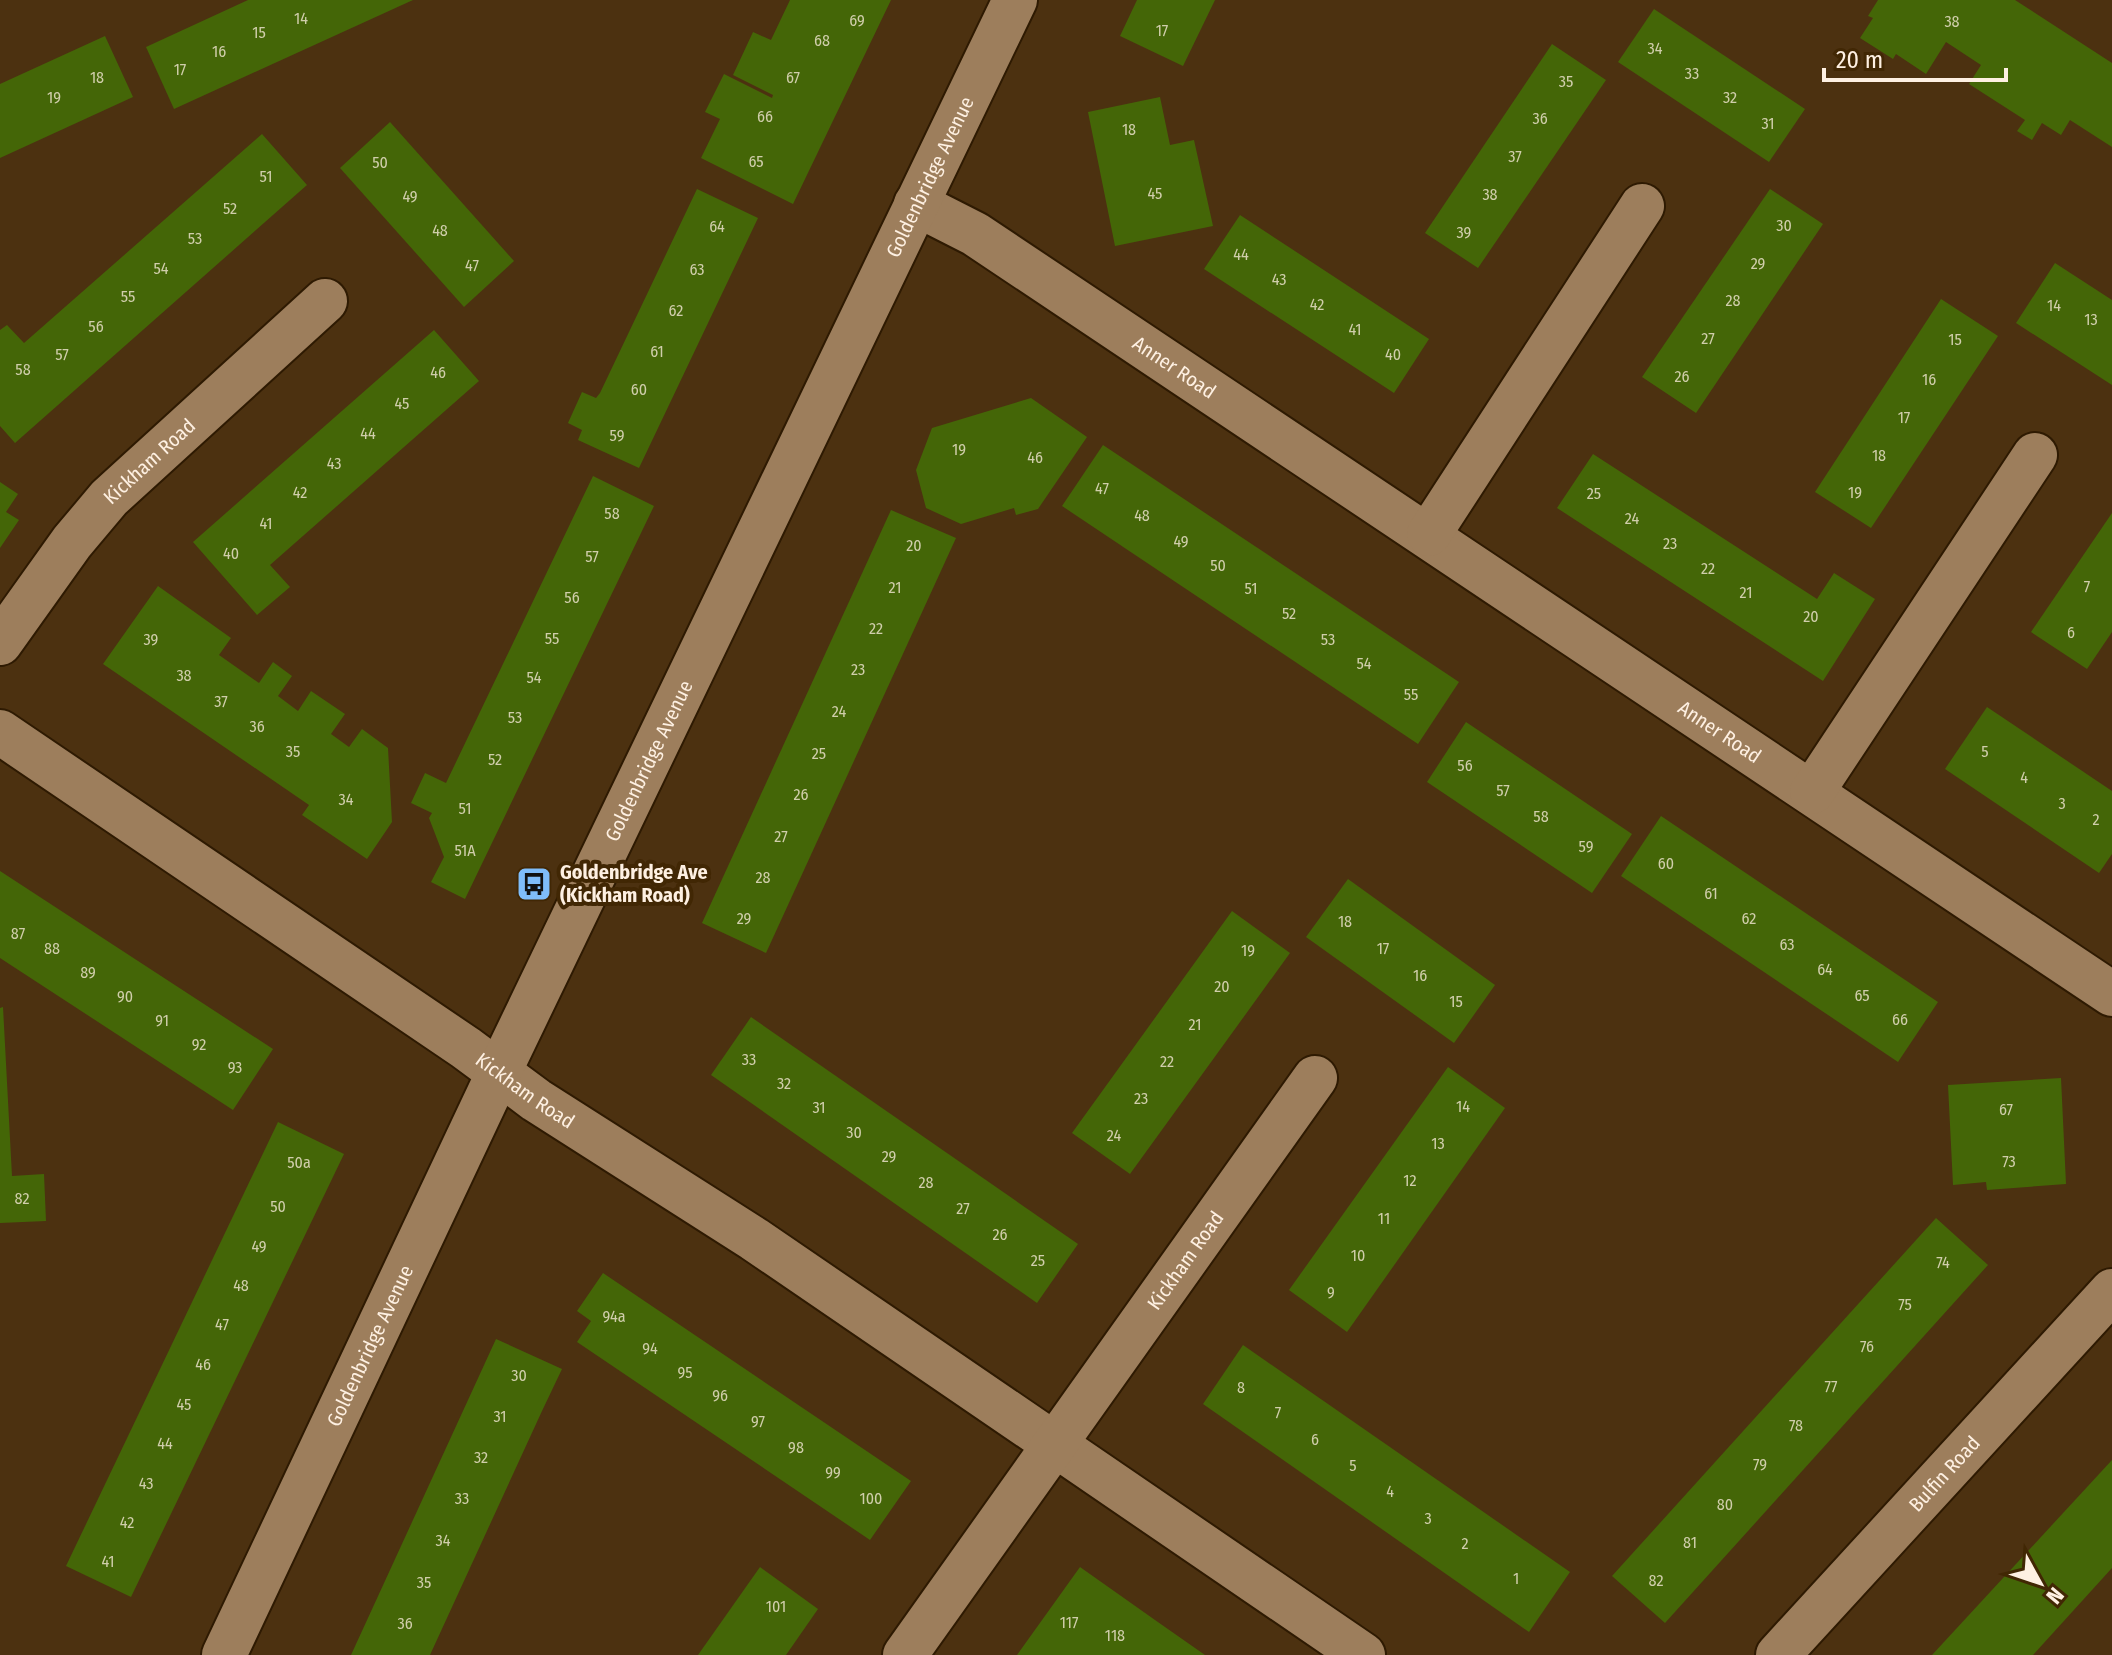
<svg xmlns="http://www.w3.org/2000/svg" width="2112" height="1655" font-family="'Fira Sans Condensed',sans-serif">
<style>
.building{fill:#446607}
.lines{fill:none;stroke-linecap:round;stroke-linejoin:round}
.minor-casing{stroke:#2e1a02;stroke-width:48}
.minor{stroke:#9d7e5c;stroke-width:44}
.labels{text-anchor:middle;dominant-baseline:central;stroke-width:8;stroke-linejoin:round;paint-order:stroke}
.number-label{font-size:16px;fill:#d0ceab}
.street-label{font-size:20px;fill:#fef0e2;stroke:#412704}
.poi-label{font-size:20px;font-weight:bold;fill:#fef0e2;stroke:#412704;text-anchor:start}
</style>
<rect width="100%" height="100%" fill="#4c3110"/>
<g class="building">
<path d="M248,0H413L174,109L146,47Z"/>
<path d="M790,0H891L793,204L701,158L720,119L705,112L724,74L772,98L773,95L733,75L753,32L771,40Z"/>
<path d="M1137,0H1215L1183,66L1120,36Z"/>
<path d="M1878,0H2015L2112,63V147L2070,120L2061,135L2042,123L2032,140L2017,131L2025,120L1969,84L1981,65L1946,42L1926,74L1896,54L1893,59L1860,38L1873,18L1868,16Z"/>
<path d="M1654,9L1805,109L1769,162L1618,62Z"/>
<path d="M105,36L133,97L0,158V84Z"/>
<path d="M1552,44L1606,80L1478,268L1425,233Z"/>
<path d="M1160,97L1170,145L1194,140L1213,226L1115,246L1088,112Z"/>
<path d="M390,122L514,261L464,307L340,168Z"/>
<path d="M262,134L307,185L15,443L0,426V330L7,325L24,343Z"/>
<path d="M697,189L758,218L639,468L578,440L582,430L568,423L582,392L596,398L600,393Z"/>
<path d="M1770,189L1823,224L1696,413L1642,377Z"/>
<path d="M1240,215L1429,339L1394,393L1204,269Z"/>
<path d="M2055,263L2112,300V385L2016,323Z"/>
<path d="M1941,299L1998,336L1871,528L1815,492Z"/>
<path d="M434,330L479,381L270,565L290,587L257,615L193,542Z"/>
<path d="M1031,398L1087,437L1038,509L1016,515L1014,508L961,524L926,508L916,470L932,428Z"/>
<path d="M1103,445L1459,682L1418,744L1062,506Z"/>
<path d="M1593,454L1817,599L1834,573L1875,599L1823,681L1557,508Z"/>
<path d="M593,476L654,506L465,899L431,882L444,857L429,818L432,813L411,803L425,773L446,783Z"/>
<path d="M0,482L18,494L6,512L19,520L0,548Z"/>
<path d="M891,510L956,538L766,953L702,923Z"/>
<path d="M2112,513V632L2087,669L2031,632Z"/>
<path d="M158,586L231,638L219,655L259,683L273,662L292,676L278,696L298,711L311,691L345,714L331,734L349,747L362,729L388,748L392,822L367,859L302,815L309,805L103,664Z"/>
<path d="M1987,707L2112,791V854L2099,873L1945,769Z"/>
<path d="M1466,722L1632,834L1592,893L1427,782Z"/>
<path d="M1661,816L1938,1002L1898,1062L1621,876Z"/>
<path d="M0,871L273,1049L233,1110L0,958Z"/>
<path d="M1348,879L1495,985L1454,1043L1306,937Z"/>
<path d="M1232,911L1290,953L1130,1174L1072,1133Z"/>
<path d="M3,1007L12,1176L44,1174L46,1221L0,1223V1008Z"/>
<path d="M751,1017L1078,1244L1037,1303L711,1075Z"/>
<path d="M1448,1067L1505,1108L1347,1332L1289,1290Z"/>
<path d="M2061,1078L2066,1184L1987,1190L1986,1182L1953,1185L1948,1085Z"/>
<path d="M278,1122L344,1154L131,1597L66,1566Z"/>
<path d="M1936,1218L1988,1265L1665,1623L1612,1576Z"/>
<path d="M603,1273L911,1481L870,1540L577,1342L591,1321L577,1311Z"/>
<path d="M496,1339L562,1369L542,1411L430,1655H351Z"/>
<path d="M1243,1345L1570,1572L1529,1632L1203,1404Z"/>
<path d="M2112,1460V1568L2033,1655H1932Z"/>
<path d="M760,1567L818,1609L793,1645L786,1655H698Z"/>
<path d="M1080,1567L1155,1620L1205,1655H1017Z"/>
</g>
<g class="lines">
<defs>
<g id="minor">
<path id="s1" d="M916,204L975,234L2112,994"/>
<path d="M1429,534L1642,206"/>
<path id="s2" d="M0,643L72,542L109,498L325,301"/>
<path id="s3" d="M0,732L466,1048L536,1100L754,1239L1363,1655"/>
<path d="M1812,792L2035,455"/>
<path id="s4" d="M224,1655L499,1072L1015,0"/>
<path id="s5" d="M905,1655L1315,1078"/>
<path id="s6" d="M1778,1655L2112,1291"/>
</g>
</defs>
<use href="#minor" class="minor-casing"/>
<use href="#minor" class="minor"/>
</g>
<defs>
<symbol id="bus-square" viewBox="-11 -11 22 22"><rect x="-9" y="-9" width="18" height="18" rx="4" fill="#7fbdfa" stroke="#412704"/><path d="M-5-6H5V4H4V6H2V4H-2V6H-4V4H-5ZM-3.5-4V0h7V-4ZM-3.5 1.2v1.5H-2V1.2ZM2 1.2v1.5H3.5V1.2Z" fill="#111"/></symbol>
</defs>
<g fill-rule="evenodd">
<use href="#bus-square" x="514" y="864" width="40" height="40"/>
</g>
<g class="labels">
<g class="number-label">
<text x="301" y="18">14</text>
<text x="857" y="20">69</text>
<text x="1952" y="21">38</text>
<text x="1162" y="30">17</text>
<text x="259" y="32">15</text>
<text x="822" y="40">68</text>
<text x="1655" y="48">34</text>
<text x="219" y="51">16</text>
<text x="180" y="69">17</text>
<text x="1692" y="73">33</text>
<text x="97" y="77">18</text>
<text x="793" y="77">67</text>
<text x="1566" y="81">35</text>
<text x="54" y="97">19</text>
<text x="1730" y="97">32</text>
<text x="765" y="116">66</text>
<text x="1540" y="118">36</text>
<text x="1768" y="123">31</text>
<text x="1129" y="129">18</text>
<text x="1515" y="156">37</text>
<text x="756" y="161">65</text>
<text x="380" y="162">50</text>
<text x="266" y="176">51</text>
<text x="1155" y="193">45</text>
<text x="1490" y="194">38</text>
<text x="410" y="196">49</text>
<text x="230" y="208">52</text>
<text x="1784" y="225">30</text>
<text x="717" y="226">64</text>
<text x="440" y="230">48</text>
<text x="1464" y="232">39</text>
<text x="195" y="238">53</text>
<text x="1241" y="254">44</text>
<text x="1758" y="263">29</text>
<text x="472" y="265">47</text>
<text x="161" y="268">54</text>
<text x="697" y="269">63</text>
<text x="1279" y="279">43</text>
<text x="128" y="296">55</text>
<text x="1733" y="300">28</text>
<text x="1317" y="304">42</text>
<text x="2054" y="305">14</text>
<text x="676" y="310">62</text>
<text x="2091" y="319">13</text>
<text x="96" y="326">56</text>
<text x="1355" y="329">41</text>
<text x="1708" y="338">27</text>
<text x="1955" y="339">15</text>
<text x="657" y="351">61</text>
<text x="62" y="354">57</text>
<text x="1393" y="354">40</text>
<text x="23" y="369">58</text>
<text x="438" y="372">46</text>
<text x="1682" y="376">26</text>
<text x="1929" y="379">16</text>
<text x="639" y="389">60</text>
<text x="402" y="403">45</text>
<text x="1904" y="417">17</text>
<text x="368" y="433">44</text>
<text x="617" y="435">59</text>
<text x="959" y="449">19</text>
<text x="1879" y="455">18</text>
<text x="1035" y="457">46</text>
<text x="334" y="463">43</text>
<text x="1102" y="488">47</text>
<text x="300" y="492">42</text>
<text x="1855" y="492">19</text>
<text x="1594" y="493">25</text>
<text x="612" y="513">58</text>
<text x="1142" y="515">48</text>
<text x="1632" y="518">24</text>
<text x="266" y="523">41</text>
<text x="1181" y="541">49</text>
<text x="1670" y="543">23</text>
<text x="914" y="545">20</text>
<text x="231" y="553">40</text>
<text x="592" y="556">57</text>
<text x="1218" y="565">50</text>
<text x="1708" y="568">22</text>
<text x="2087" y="586">7</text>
<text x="895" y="587">21</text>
<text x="1251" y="588">51</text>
<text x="1746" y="592">21</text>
<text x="572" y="597">56</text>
<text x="1289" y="613">52</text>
<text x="1811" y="616">20</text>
<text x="876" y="628">22</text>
<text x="2071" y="632">6</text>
<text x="552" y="638">55</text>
<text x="151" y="639">39</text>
<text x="1328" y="639">53</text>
<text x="1364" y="663">54</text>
<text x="858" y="669">23</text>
<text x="184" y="675">38</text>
<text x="534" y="677">54</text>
<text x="1411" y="694">55</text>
<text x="221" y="701">37</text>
<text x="839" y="711">24</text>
<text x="515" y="717">53</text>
<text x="257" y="726">36</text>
<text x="293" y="751">35</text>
<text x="1985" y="751">5</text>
<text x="819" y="753">25</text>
<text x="495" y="759">52</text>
<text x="1465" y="765">56</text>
<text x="2024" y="777">4</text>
<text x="1503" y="790">57</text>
<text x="801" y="794">26</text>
<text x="346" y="799">34</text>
<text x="2062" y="803">3</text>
<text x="465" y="808">51</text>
<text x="1541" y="816">58</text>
<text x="2096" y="819">2</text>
<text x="781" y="836">27</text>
<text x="1586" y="846">59</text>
<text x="465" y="850">51A</text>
<text x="1666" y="863">60</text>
<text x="763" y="877">28</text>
<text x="1711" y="893">61</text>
<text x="744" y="918">29</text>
<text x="1749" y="918">62</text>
<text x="1345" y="921">18</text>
<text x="18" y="933">87</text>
<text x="1787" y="944">63</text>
<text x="52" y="948">88</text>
<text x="1383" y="948">17</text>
<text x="1248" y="950">19</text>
<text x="1825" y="969">64</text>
<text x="88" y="972">89</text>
<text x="1420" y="975">16</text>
<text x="1222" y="986">20</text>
<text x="1862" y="995">65</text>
<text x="125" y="996">90</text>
<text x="1456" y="1001">15</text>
<text x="1900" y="1019">66</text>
<text x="162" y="1020">91</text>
<text x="1195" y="1024">21</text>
<text x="199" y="1044">92</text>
<text x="749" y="1059">33</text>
<text x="1167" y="1061">22</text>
<text x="235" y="1067">93</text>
<text x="784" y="1083">32</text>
<text x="1141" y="1098">23</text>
<text x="1463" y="1106">14</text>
<text x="819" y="1107">31</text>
<text x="2006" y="1109">67</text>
<text x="854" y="1132">30</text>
<text x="1114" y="1135">24</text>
<text x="1438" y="1143">13</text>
<text x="889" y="1156">29</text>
<text x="2009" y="1161">73</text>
<text x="299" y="1162">50a</text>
<text x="1410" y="1180">12</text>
<text x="926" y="1182">28</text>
<text x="22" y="1198">82</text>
<text x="278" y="1206">50</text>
<text x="963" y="1208">27</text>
<text x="1384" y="1218">11</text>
<text x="1000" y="1234">26</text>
<text x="259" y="1246">49</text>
<text x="1358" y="1255">10</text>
<text x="1038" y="1260">25</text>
<text x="1943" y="1262">74</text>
<text x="241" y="1285">48</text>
<text x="1331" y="1292">9</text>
<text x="1905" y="1304">75</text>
<text x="614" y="1316">94a</text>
<text x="222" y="1324">47</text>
<text x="1867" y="1346">76</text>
<text x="650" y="1348">94</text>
<text x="203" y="1364">46</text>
<text x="685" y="1372">95</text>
<text x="519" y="1375">30</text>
<text x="1831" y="1386">77</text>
<text x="1241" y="1387">8</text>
<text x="720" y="1395">96</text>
<text x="184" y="1404">45</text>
<text x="1278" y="1412">7</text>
<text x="500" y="1416">31</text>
<text x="758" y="1421">97</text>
<text x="1796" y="1425">78</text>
<text x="1315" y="1439">6</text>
<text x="165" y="1443">44</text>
<text x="796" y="1447">98</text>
<text x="481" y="1457">32</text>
<text x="1760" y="1464">79</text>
<text x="1353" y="1465">5</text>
<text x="833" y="1472">99</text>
<text x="146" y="1483">43</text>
<text x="1390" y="1491">4</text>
<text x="462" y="1498">33</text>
<text x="871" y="1498">100</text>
<text x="1725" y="1504">80</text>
<text x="1428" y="1518">3</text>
<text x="127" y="1522">42</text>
<text x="443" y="1540">34</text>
<text x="1690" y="1542">81</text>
<text x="1465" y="1543">2</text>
<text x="108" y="1561">41</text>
<text x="1516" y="1578">1</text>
<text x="1656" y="1580">82</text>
<text x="424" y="1582">35</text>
<text x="776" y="1606">101</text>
<text x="1069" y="1622">117</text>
<text x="405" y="1623">36</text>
<text x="1115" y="1635">118</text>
</g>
<g class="street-label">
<text stroke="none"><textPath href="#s4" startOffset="1638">Goldenbridge Avenue</textPath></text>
<text stroke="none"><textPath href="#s1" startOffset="306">Anner Road</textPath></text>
<text stroke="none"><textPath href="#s2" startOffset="236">Kickham Road</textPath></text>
<text stroke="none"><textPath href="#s1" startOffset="962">Anner Road</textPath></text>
<text stroke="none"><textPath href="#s4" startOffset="990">Goldenbridge Avenue</textPath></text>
<text stroke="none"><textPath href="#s3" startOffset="636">Kickham Road</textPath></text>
<text stroke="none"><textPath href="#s5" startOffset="484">Kickham Road</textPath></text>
<text stroke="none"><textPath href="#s4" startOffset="342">Goldenbridge Avenue</textPath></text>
<text stroke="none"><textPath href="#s6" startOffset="246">Bulfin Road</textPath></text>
</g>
<g class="poi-label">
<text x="560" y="872">Goldenbridge Ave<tspan x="560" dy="23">(Kickham Road)</tspan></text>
</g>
</g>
<g transform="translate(2040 1583) rotate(130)" stroke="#412704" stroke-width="6" paint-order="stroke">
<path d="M0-6L14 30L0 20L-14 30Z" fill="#fef0e2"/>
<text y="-12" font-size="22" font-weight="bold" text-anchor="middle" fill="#fef0e2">N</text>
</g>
<path d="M1824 68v12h182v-12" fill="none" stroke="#fef0e2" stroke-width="4"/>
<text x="1836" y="68" font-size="24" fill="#fef0e2" stroke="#412704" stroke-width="6" paint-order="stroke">20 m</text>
</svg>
